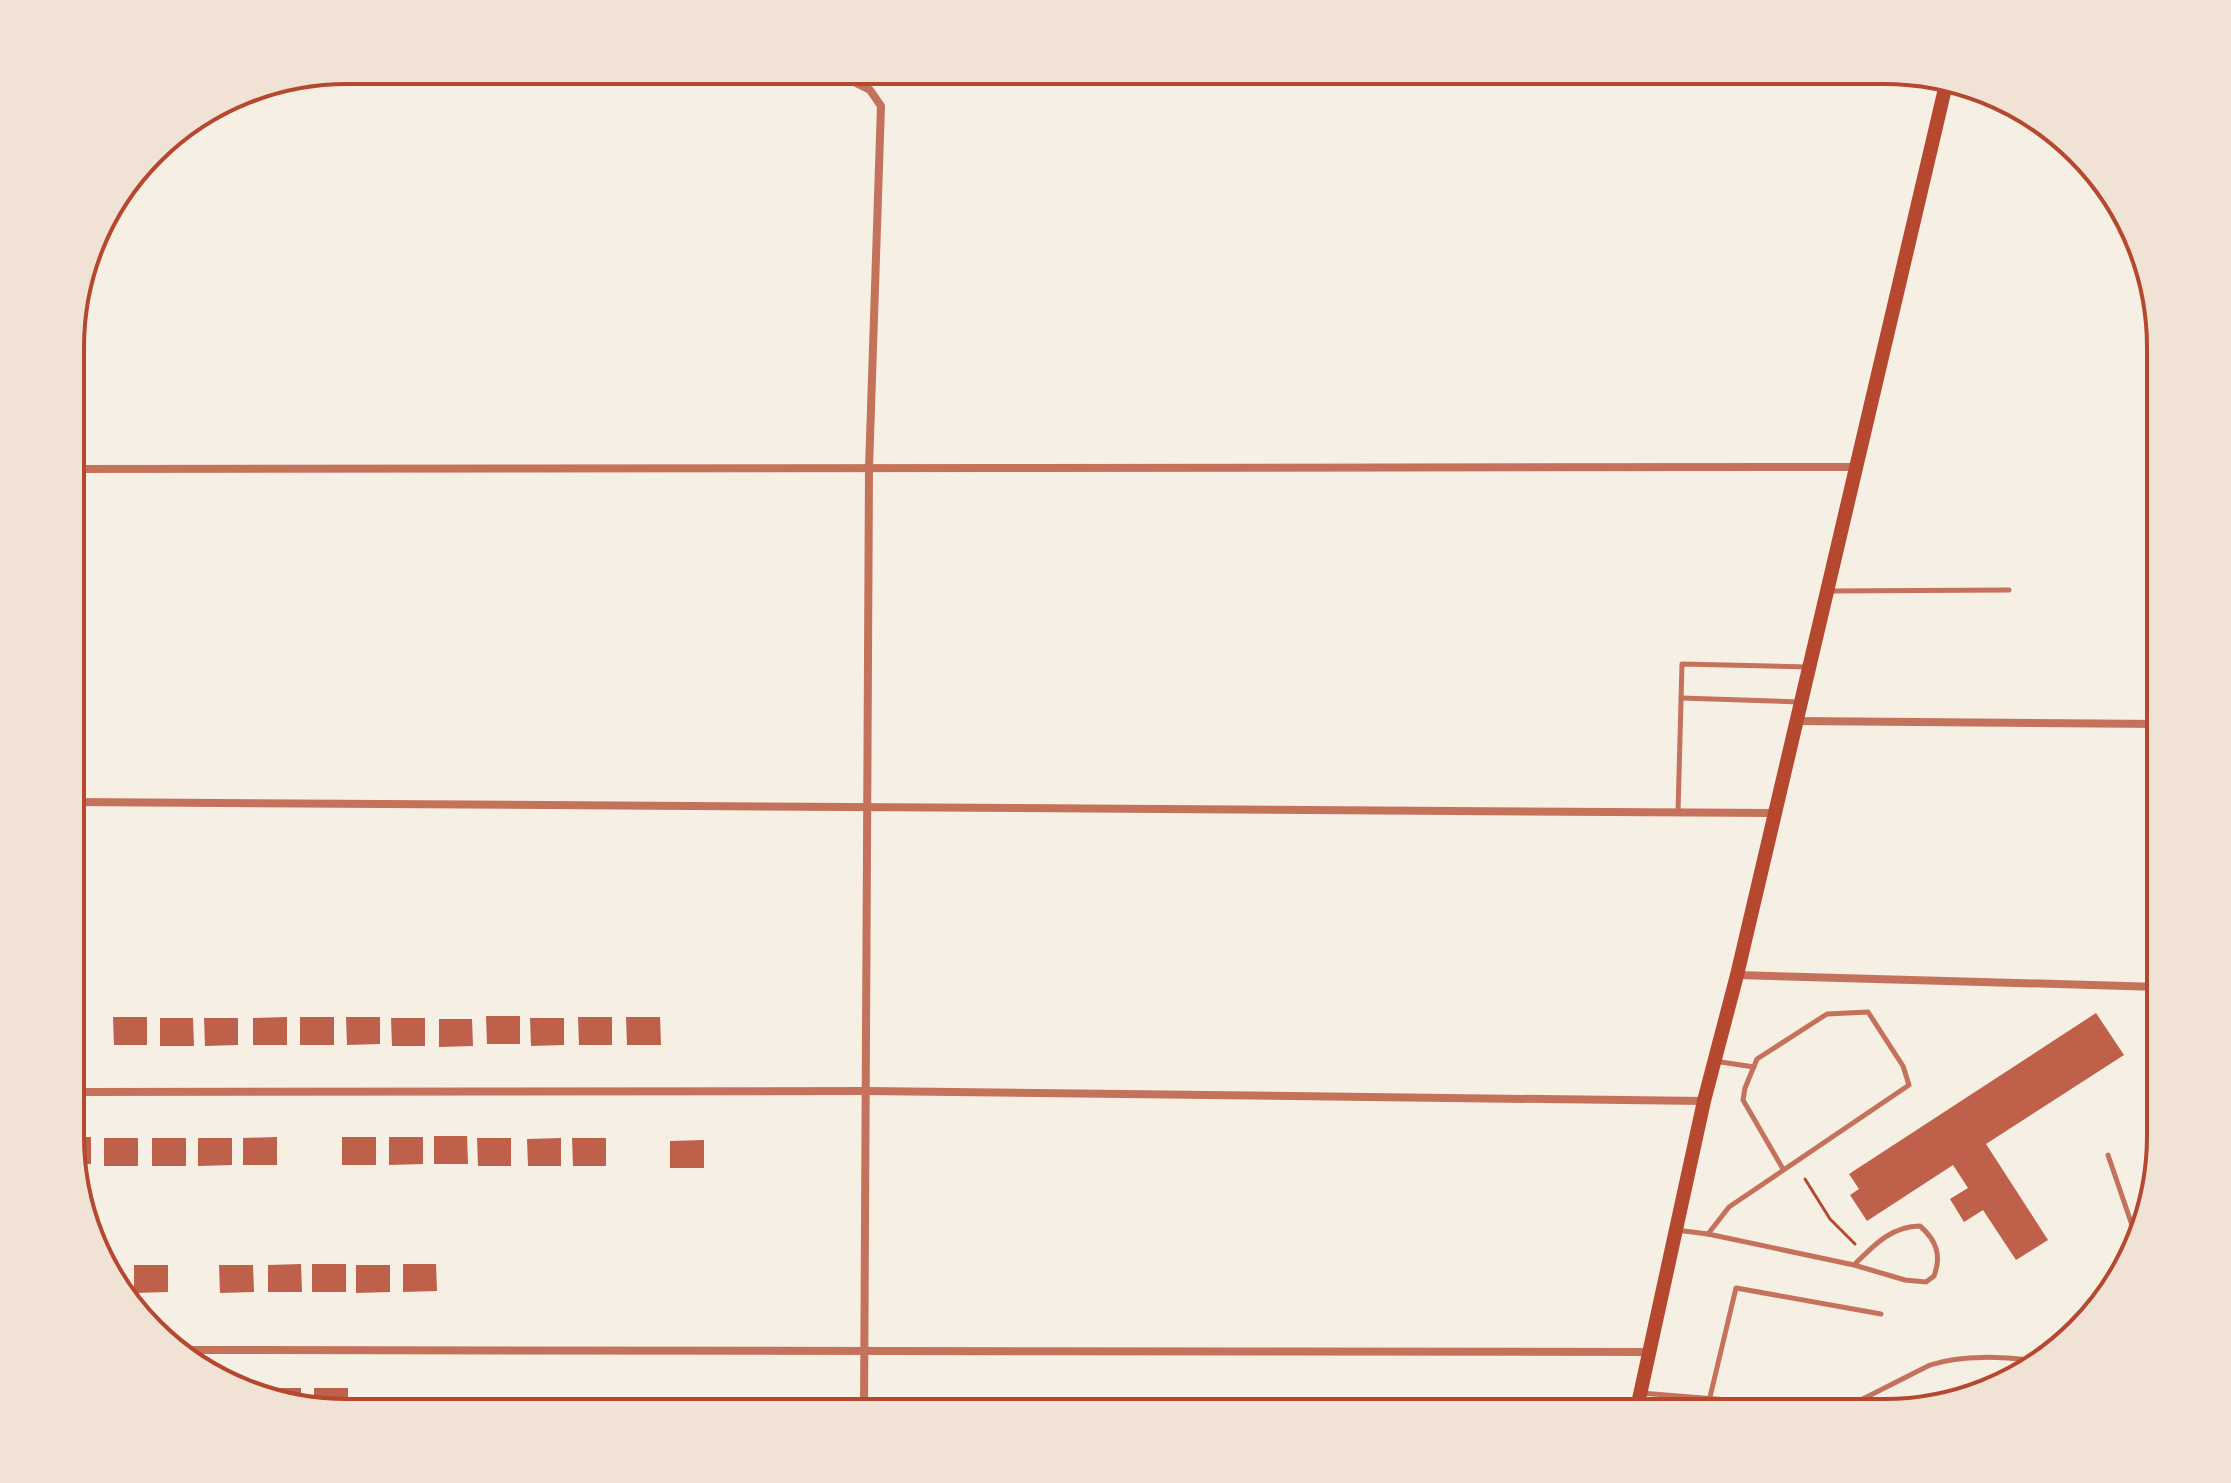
<svg xmlns="http://www.w3.org/2000/svg" width="2231" height="1483" font-family="'Alegreya Sans',sans-serif">
<style>
.building{fill:#bf614a}
.lines{fill:none;stroke-linecap:round;stroke-linejoin:round}
.path{stroke:#b5482f;stroke-width:3}
.service{stroke:#c5725c;stroke-width:5}
.minor{stroke:#c5725c;stroke-width:8}
.secondary{stroke:#b5482f;stroke-width:14}
.rim{fill:none;stroke:#b5482f;stroke-width:4}
</style>
<rect width="100%" height="100%" fill="#f6efe4"/>
<g class="building">
<path d="M2096,1013L2124,1055L1986,1144L2048,1240L2016,1260L1983,1210L1964,1222L1950,1199L1968,1188L1953,1165L1867,1221L1850,1195L1859,1189L1849,1174Z"/>
<path d="M486,1016H520V1044H487Z"/>
<path d="M113,1017H147V1045H114Z"/>
<path d="M287,1017V1045H253V1018Z"/>
<rect x="300" y="1017" width="34" height="28"/>
<path d="M346,1017H380V1044L347,1045Z"/>
<path d="M578,1017H612V1045H579Z"/>
<path d="M626,1017H660L661,1045H627Z"/>
<path d="M160,1018H193L194,1046H160Z"/>
<path d="M204,1018H238V1045L205,1046Z"/>
<path d="M391,1018H425V1046H392Z"/>
<path d="M530,1018H564V1045L531,1046Z"/>
<path d="M439,1019H472L473,1046L439,1047Z"/>
<path d="M434,1136H467L468,1164H434Z"/>
<path d="M72,1137H91V1164L72,1165Z"/>
<path d="M277,1137V1165H243V1138Z"/>
<rect x="342" y="1137" width="34" height="28"/>
<path d="M389,1137H423V1164L389,1165Z"/>
<rect x="104" y="1138" width="34" height="28"/>
<rect x="152" y="1138" width="34" height="28"/>
<path d="M198,1138H232V1165L198,1166Z"/>
<path d="M477,1138H511V1166H478Z"/>
<path d="M561,1138V1166H528L527,1139Z"/>
<path d="M572,1138H606V1166H573Z"/>
<path d="M704,1140V1168H670V1141Z"/>
<path d="M301,1264L302,1292H268V1265Z"/>
<rect x="312" y="1264" width="34" height="28"/>
<path d="M403,1264H436L437,1291L403,1292Z"/>
<path d="M104,1265H119V1287L107,1275Z"/>
<path d="M134,1265H168V1292L134,1293Z"/>
<path d="M219,1265H253L254,1292L220,1293Z"/>
<path d="M356,1265H390V1292L356,1293Z"/>
<path d="M267,1388H301V1405L267,1400Z"/>
<path d="M314,1388H348V1413L314,1408Z"/>
</g>
<g class="lines">
<path class="path" d="M1805,1179L1830,1219L1855,1244"/>
<g class="service">
<path d="M1829,591L2009,590"/>
<path d="M1681,698L1800,702"/>
<path d="M1678,812L1682,664L1808,667"/>
<path d="M1714,1061L1754,1067"/>
<path d="M2108,1155L2134,1231"/>
<path d="M1676,1230L1708,1234L1729,1207L1909,1085L1903,1066L1868,1012L1827,1014L1757,1059L1745,1088L1743,1100L1783,1169"/>
<path d="M1708,1234L1854,1265L1905,1280L1926,1282L1934,1276C1942,1255 1936,1240 1920,1226C1891,1226 1873,1246 1854,1265"/>
<path d="M1641,1393L1740,1401L1788,1412"/>
<path d="M1710,1397L1736,1288L1881,1314"/>
<path d="M1837,1412L1930,1365C1963,1354 2004,1357 2038,1361"/>
</g>
<g class="minor">
<path d="M312,77L838,74L870,90L881,106L869,469L864,1413"/>
<path d="M72,469L1856,467"/>
<path d="M1796,721L2160,724"/>
<path d="M72,802L1775,813"/>
<path d="M1737,975L2160,987"/>
<path d="M72,1092L866,1091L1704,1101"/>
<path d="M177,1350L1649,1352"/>
</g>
<path class="secondary" d="M1636,1413L1704,1101L1737,975L1947,80"/>
</g>
<path d="M0 0H2231V1483H0ZM347 84H1884A263 263 0 0 1 2147 347V1136A263 263 0 0 1 1884 1399H347A263 263 0 0 1 84 1136V347A263 263 0 0 1 347 84Z" fill="#f1e2d6" fill-rule="evenodd"/>
<path class="rim" d="M347 84H1884A263 263 0 0 1 2147 347V1136A263 263 0 0 1 1884 1399H347A263 263 0 0 1 84 1136V347A263 263 0 0 1 347 84Z"/>
</svg>
